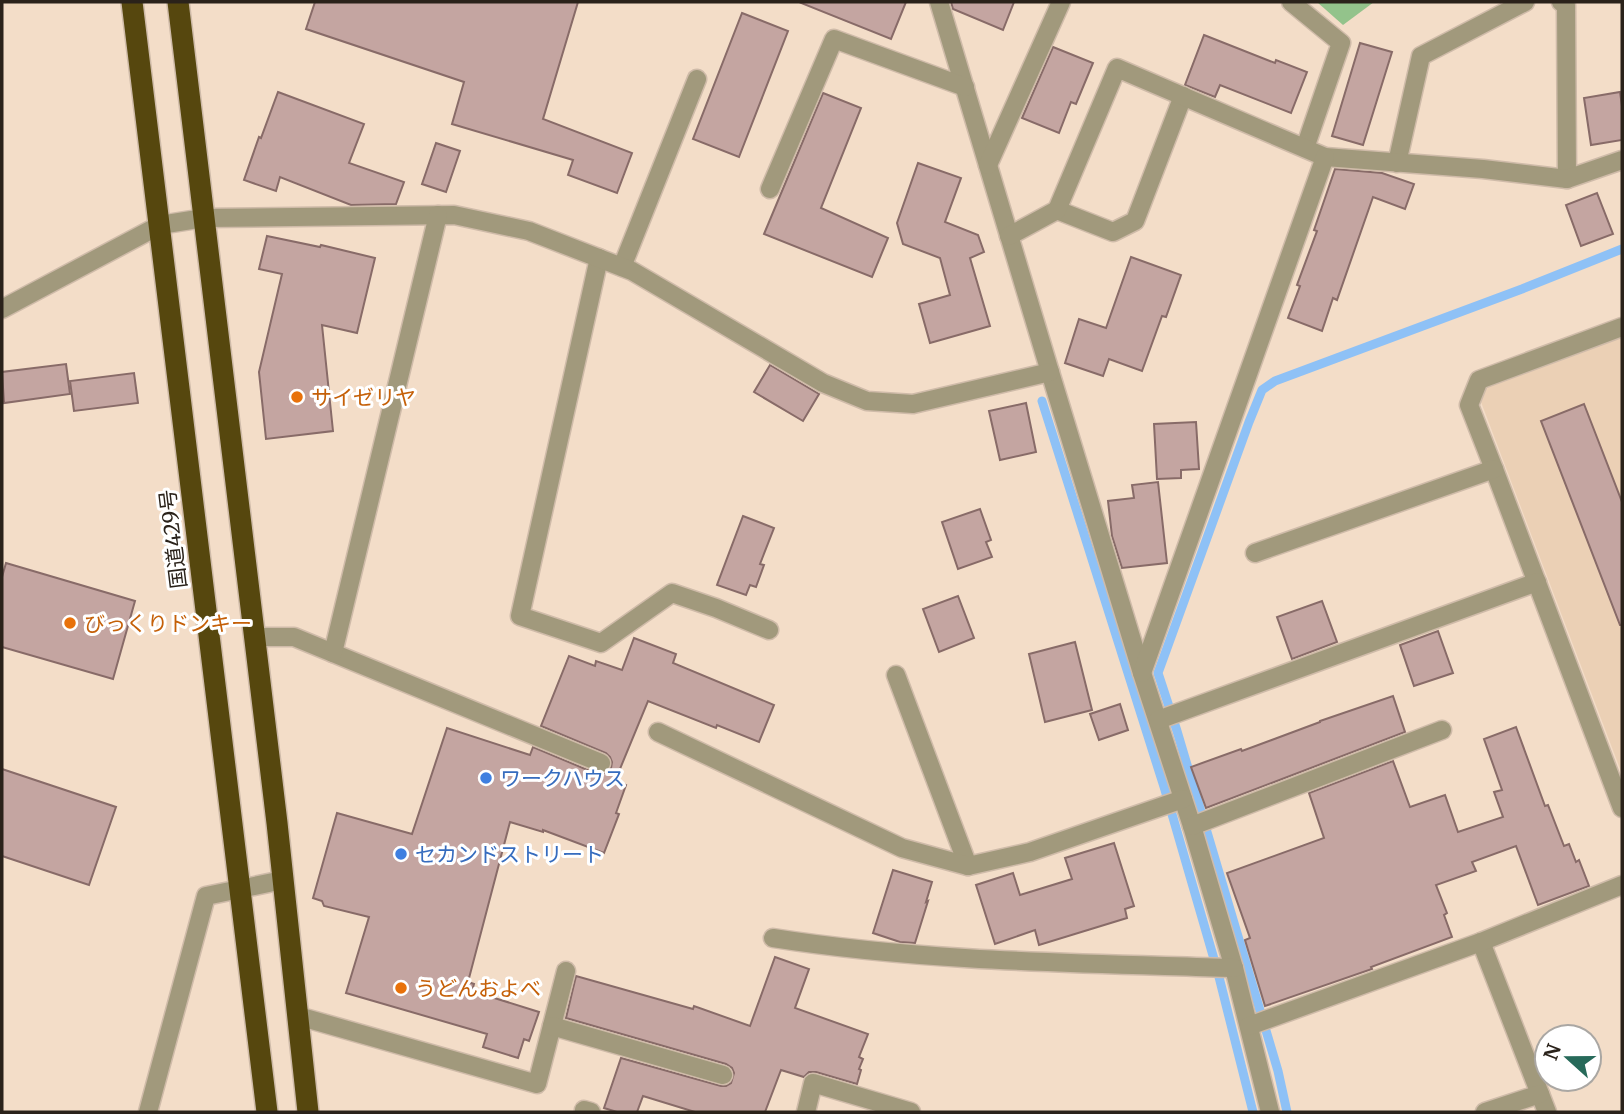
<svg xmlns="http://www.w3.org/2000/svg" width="1624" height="1114" font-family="Merriweather,'Noto Sans JP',serif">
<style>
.built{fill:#ebd0b5}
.green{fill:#93c38b}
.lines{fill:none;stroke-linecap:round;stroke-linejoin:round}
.stream{stroke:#8ec1f6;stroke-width:9}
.building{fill:#c4a5a1;stroke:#886b68;stroke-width:2}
.street-casing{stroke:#cfbba9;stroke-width:21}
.highway-casing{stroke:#cfbba9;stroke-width:24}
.street{stroke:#a1997c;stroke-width:18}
.highway{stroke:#56470e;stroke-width:21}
.food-dot{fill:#e8710a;stroke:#fff;stroke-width:2.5}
.shop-dot{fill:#3f7fe0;stroke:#fff;stroke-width:2.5}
.labels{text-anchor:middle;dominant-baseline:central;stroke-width:6;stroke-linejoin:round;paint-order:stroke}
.food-label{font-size:21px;fill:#c56008;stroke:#fff;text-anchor:start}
.street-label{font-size:21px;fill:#2a221a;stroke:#fff}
.shop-label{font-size:21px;fill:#366cbe;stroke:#fff;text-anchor:start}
</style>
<rect width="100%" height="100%" fill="#f3ddc8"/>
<path class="built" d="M1622,337V774L1481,402L1487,387Z"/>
<path class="green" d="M1317,2H1374L1343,25Z"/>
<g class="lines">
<g class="stream">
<path d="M1042,401L1165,790L1214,959"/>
<path d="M1218,973L1253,1112"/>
<path d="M1287,1112L1278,1071L1177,731L1158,673L1249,422L1262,390L1275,381L1522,289L1622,249"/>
</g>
</g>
<g class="building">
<path d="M315,2H578L543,119L632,153L617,193L568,175L573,160L452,124L464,82L306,29Z"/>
<path d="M802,2H906L891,39L801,3Z"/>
<path d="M951,2H1014L1003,30L953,9Z"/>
<path d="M742,13L788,31L739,157L693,139Z"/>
<path d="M1204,35L1275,63L1276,60L1307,72L1291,113L1220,85L1215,97L1185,85Z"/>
<path d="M1360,43L1392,52L1363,145L1332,136Z"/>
<path d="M1053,47L1093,63L1076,104L1071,102L1059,133L1022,118Z"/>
<path d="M278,92L364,124L349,163L404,182L396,204L351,205L280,177L276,191L244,180L259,137L261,138Z"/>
<path d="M1620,92L1622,106V140L1591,145L1584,98Z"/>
<path d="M823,93L861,108L821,208L888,238L872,277L764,234Z"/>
<path d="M436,143L460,151L446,192L422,184Z"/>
<path d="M918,163L961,178L945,222L978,235L984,252L970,258L990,326L930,343L919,304L950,295L940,258L903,244L897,223Z"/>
<path d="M1335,169L1382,173L1414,184L1405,209L1373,197L1337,300L1333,298L1322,331L1288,318L1300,286L1297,285L1317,231L1314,230Z"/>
<path d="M1597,193L1613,234L1581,246L1566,205Z"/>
<path d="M267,236L320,247L321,245L375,258L357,333L322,325L333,431L266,439L259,372L282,274L259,269Z"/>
<path d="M1131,257L1181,275L1166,317L1162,316L1142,371L1109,359L1103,376L1065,363L1079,319L1106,328Z"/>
<path d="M66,364L70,394L4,403L2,372Z"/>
<path d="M770,365L819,394L803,421L754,392Z"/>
<path d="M134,373L138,403L74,411L70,381Z"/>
<path d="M1026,403L1036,452L1000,460L989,411Z"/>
<path d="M1584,404L1622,502V625H1620L1541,421Z"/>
<path d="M1196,422L1199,469L1181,470V478L1157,479L1154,424Z"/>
<path d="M1158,482L1167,563L1122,568L1112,536L1108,501L1134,498L1132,485Z"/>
<path d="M980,509L991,540L986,542L992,557L958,569L942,522Z"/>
<path d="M743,516L774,528L760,564L764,565L756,587L750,585L746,595L717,585Z"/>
<path d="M6,563L135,601L113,679L2,647V577Z"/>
<path d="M958,596L974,638L939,652L923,609Z"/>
<path d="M1322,601L1337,642L1292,659L1277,617Z"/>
<path d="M1438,631L1453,673L1414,686L1400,645Z"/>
<path d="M634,638L676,654L673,663L774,705L759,742L717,725L716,728L648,701L615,781L626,785L616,813L619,814L604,853L543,830V832L510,822L468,982L474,984L472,991L539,1012L529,1041L524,1039L518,1058L483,1047L487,1034L346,993L369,917L324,906L322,901L313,898L337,813L412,834L447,728L530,755L533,747L597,774H602L607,772L611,768L612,762L610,757L606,753L541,726L569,656L595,666L596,661L622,670Z"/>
<path d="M1075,642L1092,710L1045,722L1029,654Z"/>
<path d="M1393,696L1405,732L1206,808L1191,767L1241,749L1242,751L1320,722V721Z"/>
<path d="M1120,704L1128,730L1099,740L1090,714Z"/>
<path d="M1516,727L1545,806L1548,805L1564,846L1569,844L1576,862L1579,860L1589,886L1538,905L1516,846L1472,862L1476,871L1436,885L1447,913L1444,915L1452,937L1371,967L1372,969L1265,1006L1245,940L1250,938L1227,873L1324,838L1309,793L1393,761L1410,807L1445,795L1458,832L1503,817L1494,792L1502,790L1484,739Z"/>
<path d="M2,769L116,807L89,885L2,856Z"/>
<path d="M1114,843L1134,906L1125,909L1127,918L1039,945L1035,930L995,944L976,885L1013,873L1020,895L1072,879L1065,858Z"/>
<path d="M893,870L932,882L926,902L928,901L915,943L900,942L873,933Z"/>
<path d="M775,957L809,969L795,1008L868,1034L859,1057L863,1059L859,1069L861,1070L857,1084L816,1072H809L804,1077L781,1070L765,1112H695L643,1096L637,1112H617L604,1108L621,1058L721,1086H726L731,1083L734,1073L732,1068L726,1064L566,1018L576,976L693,1009L694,1006L750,1026Z"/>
</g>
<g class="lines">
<defs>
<g id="street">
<path d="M939,2L1050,372L1142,673L1192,826L1234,968L1270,1112"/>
<path d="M1291,2L1341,43L1305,148"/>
<path d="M1561,2L1566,5L1567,179"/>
<path d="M1397,163L1421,56L1525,2"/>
<path d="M988,165L1061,2"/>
<path d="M770,189L834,39L965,87"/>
<path d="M1057,210L1113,232L1135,221L1183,96"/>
<path d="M1009,236L1057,210L1117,68L1325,157L1483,169L1567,179L1622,160"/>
<path d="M599,258L520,616L601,643L672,593L716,608L769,630"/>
<path d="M622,267L697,79"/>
<path d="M2,309L160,225L204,218L454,215L529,231L632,271L823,383L867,401L913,404L1050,372"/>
<path d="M1622,327L1479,380L1469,405L1494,469L1622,808"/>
<path d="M1255,553L1494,469"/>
<path d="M254,637H294L601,763"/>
<path d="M333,653L438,215"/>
<path d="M1142,673L1325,157"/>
<path d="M896,675L968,866"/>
<path d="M1158,720L1537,582"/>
<path d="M658,732L902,848L968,866L1030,852L1183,799"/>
<path d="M1192,826L1442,730"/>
<path d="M773,938C925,962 1080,963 1234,968"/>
<path d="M1481,942L1547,1112"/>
<path d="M298,1016L537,1084L566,971"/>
<path d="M552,1026L723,1075"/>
<path d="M1249,1026L1481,942L1622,885"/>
<path d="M584,1110L591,1112"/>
<path d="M148,1112L206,896L283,880"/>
<path d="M806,1112L813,1083L911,1112"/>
<path d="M1485,1112L1540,1094"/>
</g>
<g id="highway">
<path d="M132,2L267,1112"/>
<path d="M178,2L277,823L308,1112"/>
</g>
</defs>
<use href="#street" class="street-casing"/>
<use href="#highway" class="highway-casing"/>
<use href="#street" class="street"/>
<use href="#highway" class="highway"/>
</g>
<g class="food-dot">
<circle cx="297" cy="397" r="7"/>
<circle cx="70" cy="623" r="7"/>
<circle cx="401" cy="988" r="7"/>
</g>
<g class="shop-dot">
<circle cx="486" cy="778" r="7"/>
<circle cx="401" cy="854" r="7"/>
</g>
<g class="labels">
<g class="food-label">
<text x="311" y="397">サイゼリヤ</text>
<text x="84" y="623">びっくりドンキー</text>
<text x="415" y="988">うどんおよべ</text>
</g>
<g class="street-label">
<text transform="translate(173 539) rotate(-97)">国道429号</text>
</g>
<g class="shop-label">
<text x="500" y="778">ワークハウス</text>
<text x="415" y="854">セカンドストリート</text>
</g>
</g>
<rect width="1624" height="1114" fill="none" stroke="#2a221a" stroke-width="7"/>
<g transform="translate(1568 1058) rotate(291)"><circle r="33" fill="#ffffff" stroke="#aaa7a3" stroke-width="2"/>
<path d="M0-5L12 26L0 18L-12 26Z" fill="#276a5a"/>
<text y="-10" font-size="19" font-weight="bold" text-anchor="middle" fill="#2a221a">N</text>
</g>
</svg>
